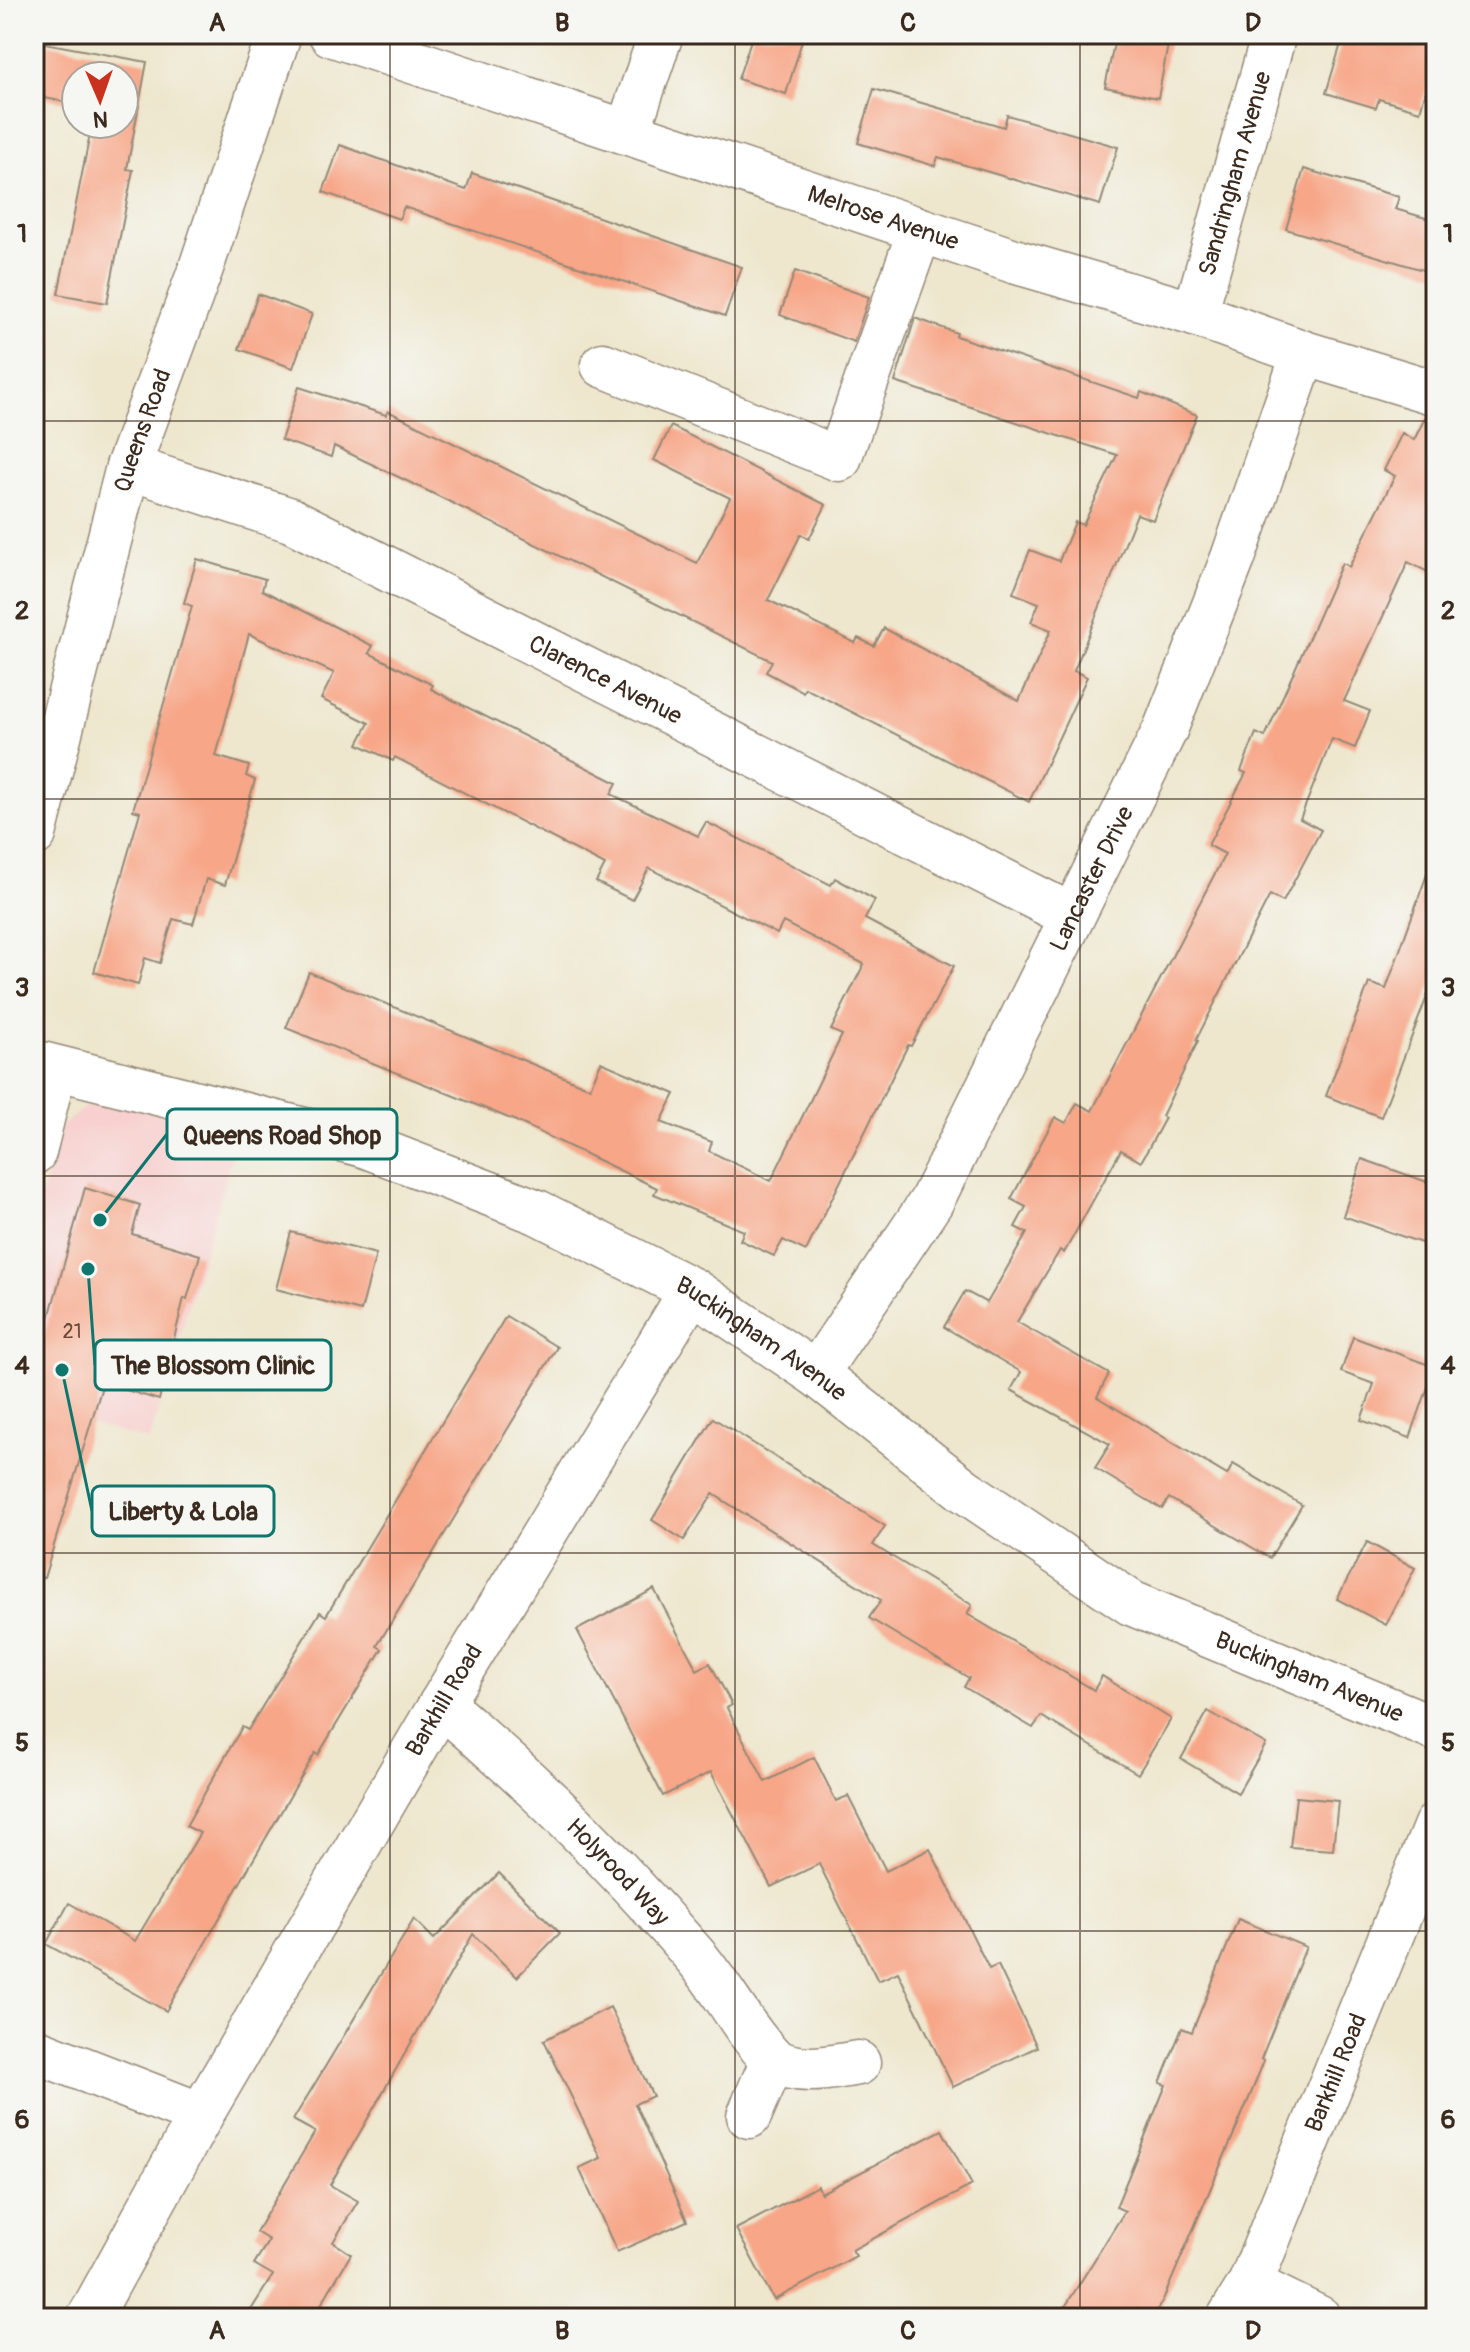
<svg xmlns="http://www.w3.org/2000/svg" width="1470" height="2352" font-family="Pangolin,sans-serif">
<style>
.built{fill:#f7d0cf}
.building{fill:#f7a687}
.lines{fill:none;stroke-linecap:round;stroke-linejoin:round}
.minor-casing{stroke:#948876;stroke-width:47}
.minor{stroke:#fff;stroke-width:44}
.grid{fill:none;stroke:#3b2a1e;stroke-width:2;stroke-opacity:0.55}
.labels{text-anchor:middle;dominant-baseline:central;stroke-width:7;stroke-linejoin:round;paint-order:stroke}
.number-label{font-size:20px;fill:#6a4938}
.street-label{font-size:24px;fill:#3b2a1e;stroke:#f6f6f2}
.leader{fill:none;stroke:#0f766e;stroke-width:3}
.callout-dot{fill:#0f766e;stroke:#f6f6f2;stroke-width:3}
.callout{fill:#f6f6f2;stroke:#0f766e;stroke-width:3}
.callout-label{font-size:26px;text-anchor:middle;font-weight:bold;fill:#3b2a1e}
.neatline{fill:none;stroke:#3b2a1e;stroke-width:3}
.grid-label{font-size:26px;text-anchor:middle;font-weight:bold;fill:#3b2a1e}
</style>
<rect width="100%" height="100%" fill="#f6f6f2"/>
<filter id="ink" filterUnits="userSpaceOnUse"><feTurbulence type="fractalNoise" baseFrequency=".0125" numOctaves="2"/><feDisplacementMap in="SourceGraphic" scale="16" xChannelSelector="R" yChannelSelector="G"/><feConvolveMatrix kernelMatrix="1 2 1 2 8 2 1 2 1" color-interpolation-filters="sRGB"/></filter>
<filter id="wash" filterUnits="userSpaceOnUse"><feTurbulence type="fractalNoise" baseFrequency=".006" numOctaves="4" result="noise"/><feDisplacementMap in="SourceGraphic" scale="32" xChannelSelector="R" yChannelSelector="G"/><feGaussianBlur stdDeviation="1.8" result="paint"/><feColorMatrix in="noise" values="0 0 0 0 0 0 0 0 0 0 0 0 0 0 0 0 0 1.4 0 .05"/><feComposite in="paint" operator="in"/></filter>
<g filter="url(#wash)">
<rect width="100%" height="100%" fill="#eee7ce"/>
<path class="built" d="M117,1101L235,1134L237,1140L149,1441L34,1408V1220L62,1126L83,1108Z"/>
<g id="blocks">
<g class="building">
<path d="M753,34H804L786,94L738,79Z"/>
<path d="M1116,34H1170L1158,98L1105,87Z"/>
<path d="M1344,34H1436V57L1420,111L1379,99L1376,108L1326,93Z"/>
<path d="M34,41L147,62L127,169L133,170L107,303L58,294L92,124H124V76H76V104L34,96Z"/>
<path d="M874,89L1004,127L1007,115L1118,147L1100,205L938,157L935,166L858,143Z"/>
<path d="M340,145L466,190L472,173L742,267L725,316L404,207L399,219L323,192Z"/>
<path d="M1304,169L1399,197L1395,209L1436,221V274L1286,229Z"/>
<path d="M795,271L869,297L854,342L780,315Z"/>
<path d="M258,294L312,314L293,368L239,349Z"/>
<path d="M915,318L957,333L956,336L1139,398L1141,392L1197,415L1153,520L1137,514L1074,671L1087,677L1029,802L805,688L803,692L766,672L772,661L436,495L334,446L331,457L281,440L299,387L386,415L388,411L697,563L730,498L654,460L671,426L826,505L809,539L801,534L768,600L855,643L858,638L874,646L884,628L1019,701L1051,630L1031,622L1039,603L1013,593L1021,572L1030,550L1059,561L1075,522L1083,525L1117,455L895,382Z"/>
<path d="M1426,416L1436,417V576L1408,562L1344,701L1370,711L1355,748L1332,739L1300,819L1321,830L1283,902L1270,895L1196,1040L1198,1041L1162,1116L1165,1118L1141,1162L1121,1150L1064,1253L1060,1250L1017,1322L1109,1374L1097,1397L1227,1475L1233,1464L1302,1505L1270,1558L1169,1498L1162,1509L1095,1468L1110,1444L1011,1390L1021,1372L944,1327L965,1291L987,1303L1027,1233L1015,1227L1026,1207L1011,1199L1055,1117L1066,1123L1077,1103L1092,1111L1225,854L1208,845L1246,773L1241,771L1256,733L1265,737L1342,563L1349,567L1395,476L1384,470L1402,433L1414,440Z"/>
<path d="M197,559L265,579L262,590L373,646L369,653L433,685L431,689L617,783L611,794L698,836L706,822L831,885L835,878L875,900L865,919L954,966L911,1046L908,1045L806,1251L783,1240L774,1256L740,1240L744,1231L654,1194L657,1188L516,1121L286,1028L309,972L590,1088L601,1062L675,1094L661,1122L712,1142L709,1151L771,1181L842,1035L831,1030L864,964L783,922L777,934L649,868L632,900L596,882L605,865L395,757L393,761L358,744L369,723L321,699L334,673L249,634L216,756L249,766L246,776L255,780L225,885L206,879L193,924L173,919L160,963L145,958L138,985L94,972L140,812L133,810L192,606L184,603Z"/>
<path d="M1431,863L1436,864V973L1381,1117L1326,1096L1369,983L1386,989Z"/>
<path d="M1362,1159L1436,1185V1248L1343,1216Z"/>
<path d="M85,1188L140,1205L132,1234L200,1255L187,1299L184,1298L159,1400L103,1383L44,1578L34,1576V1372Z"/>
<path d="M291,1232L376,1254L361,1311L276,1289Z"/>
<path d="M506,1316L557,1347L377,1646L382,1649L318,1755L315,1753L166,2011L46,1944L69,1903L135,1941L200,1833L186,1826L242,1727L248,1730L320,1612L326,1616Z"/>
<path d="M1353,1337L1435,1367L1410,1438L1361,1420L1374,1384L1341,1372Z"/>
<path d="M713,1418L885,1526L873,1545L972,1605L967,1614L1094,1690L1102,1676L1171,1719L1138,1774L1041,1716L1033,1728L964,1687L969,1678L869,1618L881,1600L713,1494L684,1540L652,1520Z"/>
<path d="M1367,1542L1415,1568L1386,1625L1337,1599Z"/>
<path d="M654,1589L697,1670L710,1663L732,1705L727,1708L765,1782L814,1757L836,1801L848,1796L886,1871L930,1849L989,1969L998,1965L1037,2047L953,2087L898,1972L878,1981L819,1864L771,1887L711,1772L663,1796L577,1630Z"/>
<path d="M1208,1711L1266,1744L1238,1793L1181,1759Z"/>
<path d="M1296,1797L1338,1801L1333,1850L1290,1847Z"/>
<path d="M499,1873L560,1933L517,1977L473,1934L330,2185L358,2201L333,2242L351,2254L313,2318H246L273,2275L254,2264L269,2240L256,2232L315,2132L293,2120L414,1919L434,1939Z"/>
<path d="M1238,1919L1306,1947L1261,2059L1264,2060L1250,2096L1163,2300L1152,2318H1058L1125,2211L1116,2207L1166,2085L1160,2083L1182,2028L1192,2032Z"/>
<path d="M610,2007L653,2096L635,2104L687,2221L617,2252L579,2168L601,2158L544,2040Z"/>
<path d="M942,2130L972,2185L852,2250L856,2256L774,2300L736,2229L818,2186L821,2193Z"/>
</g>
</g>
</g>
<g filter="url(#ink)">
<use href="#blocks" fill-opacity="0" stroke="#948876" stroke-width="2"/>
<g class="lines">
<defs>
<g id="minor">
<path id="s1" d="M331,34L1017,262L1195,314L1304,353L1436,393"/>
<path d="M628,131L661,34"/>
<path id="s2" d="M1195,314L1274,34"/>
<path d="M603,365L839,459L920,230"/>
<path id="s3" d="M128,467L291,520L1072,916"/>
<path id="s4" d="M34,834L128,467L201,268L279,34"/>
<path id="s5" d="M34,1062L364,1145L537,1212L692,1290L816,1374L964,1490L1131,1603L1436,1729"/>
<path d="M34,1065L51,1082L34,1152"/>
<path id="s6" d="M816,1374L931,1202L1165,730L1233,558L1304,353"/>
<path id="s7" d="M441,1704C532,1781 618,1866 696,1957C724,1990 743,2029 773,2060C801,2075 827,2068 858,2063"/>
<path id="s8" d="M34,2050L201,2115L441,1704L692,1290"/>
<path d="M749,2116L773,2060"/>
<path d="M1250,2284L1319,2318"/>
<path d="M89,2318L201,2115"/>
<path id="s9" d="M1229,2318L1250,2284L1436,1825"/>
</g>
</defs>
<use href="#minor" class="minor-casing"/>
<use href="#minor" class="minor"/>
</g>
</g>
<path class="grid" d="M390,34V2318M735,34V2318M1080,34V2318M34,421H1436M34,799H1436M34,1176H1436M34,1553H1436M34,1931H1436"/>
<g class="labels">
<g class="number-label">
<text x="72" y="1331">21</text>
</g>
<g class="street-label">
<text stroke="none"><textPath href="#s2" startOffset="146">Sandringham Avenue</textPath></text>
<text stroke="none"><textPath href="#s1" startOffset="582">Melrose Avenue</textPath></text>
<text stroke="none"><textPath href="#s4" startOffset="418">Queens Road</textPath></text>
<text stroke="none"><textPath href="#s3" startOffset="524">Clarence Avenue</textPath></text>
<text stroke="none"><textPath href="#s6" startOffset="568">Lancaster Drive</textPath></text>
<text stroke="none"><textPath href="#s5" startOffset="784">Buckingham Avenue</textPath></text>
<text stroke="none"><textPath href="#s5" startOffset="1432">Buckingham Avenue</textPath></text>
<text stroke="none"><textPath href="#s8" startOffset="660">Barkhill Road</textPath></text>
<text stroke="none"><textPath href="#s7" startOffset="244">Holyrood Way</textPath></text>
<text stroke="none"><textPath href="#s9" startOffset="268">Barkhill Road</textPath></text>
</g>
</g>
<path class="leader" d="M100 1220L167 1134M88 1269L95 1365M62 1370L92 1511"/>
<g class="callout-dot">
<circle cx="100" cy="1220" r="8"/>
<circle cx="88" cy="1269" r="8"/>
<circle cx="62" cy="1370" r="8"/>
</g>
<g class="callout">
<rect x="167" y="1109" width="230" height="50" rx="8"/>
<rect x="95" y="1340" width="236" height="50" rx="8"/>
<rect x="92" y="1486" width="182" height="50" rx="8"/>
</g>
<g class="callout-label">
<text x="282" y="1144">Queens Road Shop</text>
<text x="213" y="1374">The Blossom Clinic</text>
<text x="183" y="1520">Liberty &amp; Lola</text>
</g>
<rect width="1470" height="2352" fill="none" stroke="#f6f6f2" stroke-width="88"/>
<g transform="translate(100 100) rotate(178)"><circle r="38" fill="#f6f6f2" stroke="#aba49d" stroke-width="2"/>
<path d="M0-6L14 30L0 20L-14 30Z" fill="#c8321e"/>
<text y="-12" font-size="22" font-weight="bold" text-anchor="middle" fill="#3b2a1e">N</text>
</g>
<rect x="44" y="44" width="1382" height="2264" class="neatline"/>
<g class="grid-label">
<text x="217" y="31">A</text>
<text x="562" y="31">B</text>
<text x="908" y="31">C</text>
<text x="1253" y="31">D</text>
<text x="22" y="242">1</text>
<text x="1448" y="242">1</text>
<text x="22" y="619">2</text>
<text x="1448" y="619">2</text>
<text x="22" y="996">3</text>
<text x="1448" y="996">3</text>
<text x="22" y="1374">4</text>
<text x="1448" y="1374">4</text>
<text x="22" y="1751">5</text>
<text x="1448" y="1751">5</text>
<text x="22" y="2128">6</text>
<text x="1448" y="2128">6</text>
<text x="217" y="2339">A</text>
<text x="562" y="2339">B</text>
<text x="908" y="2339">C</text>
<text x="1253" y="2339">D</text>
</g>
</svg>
